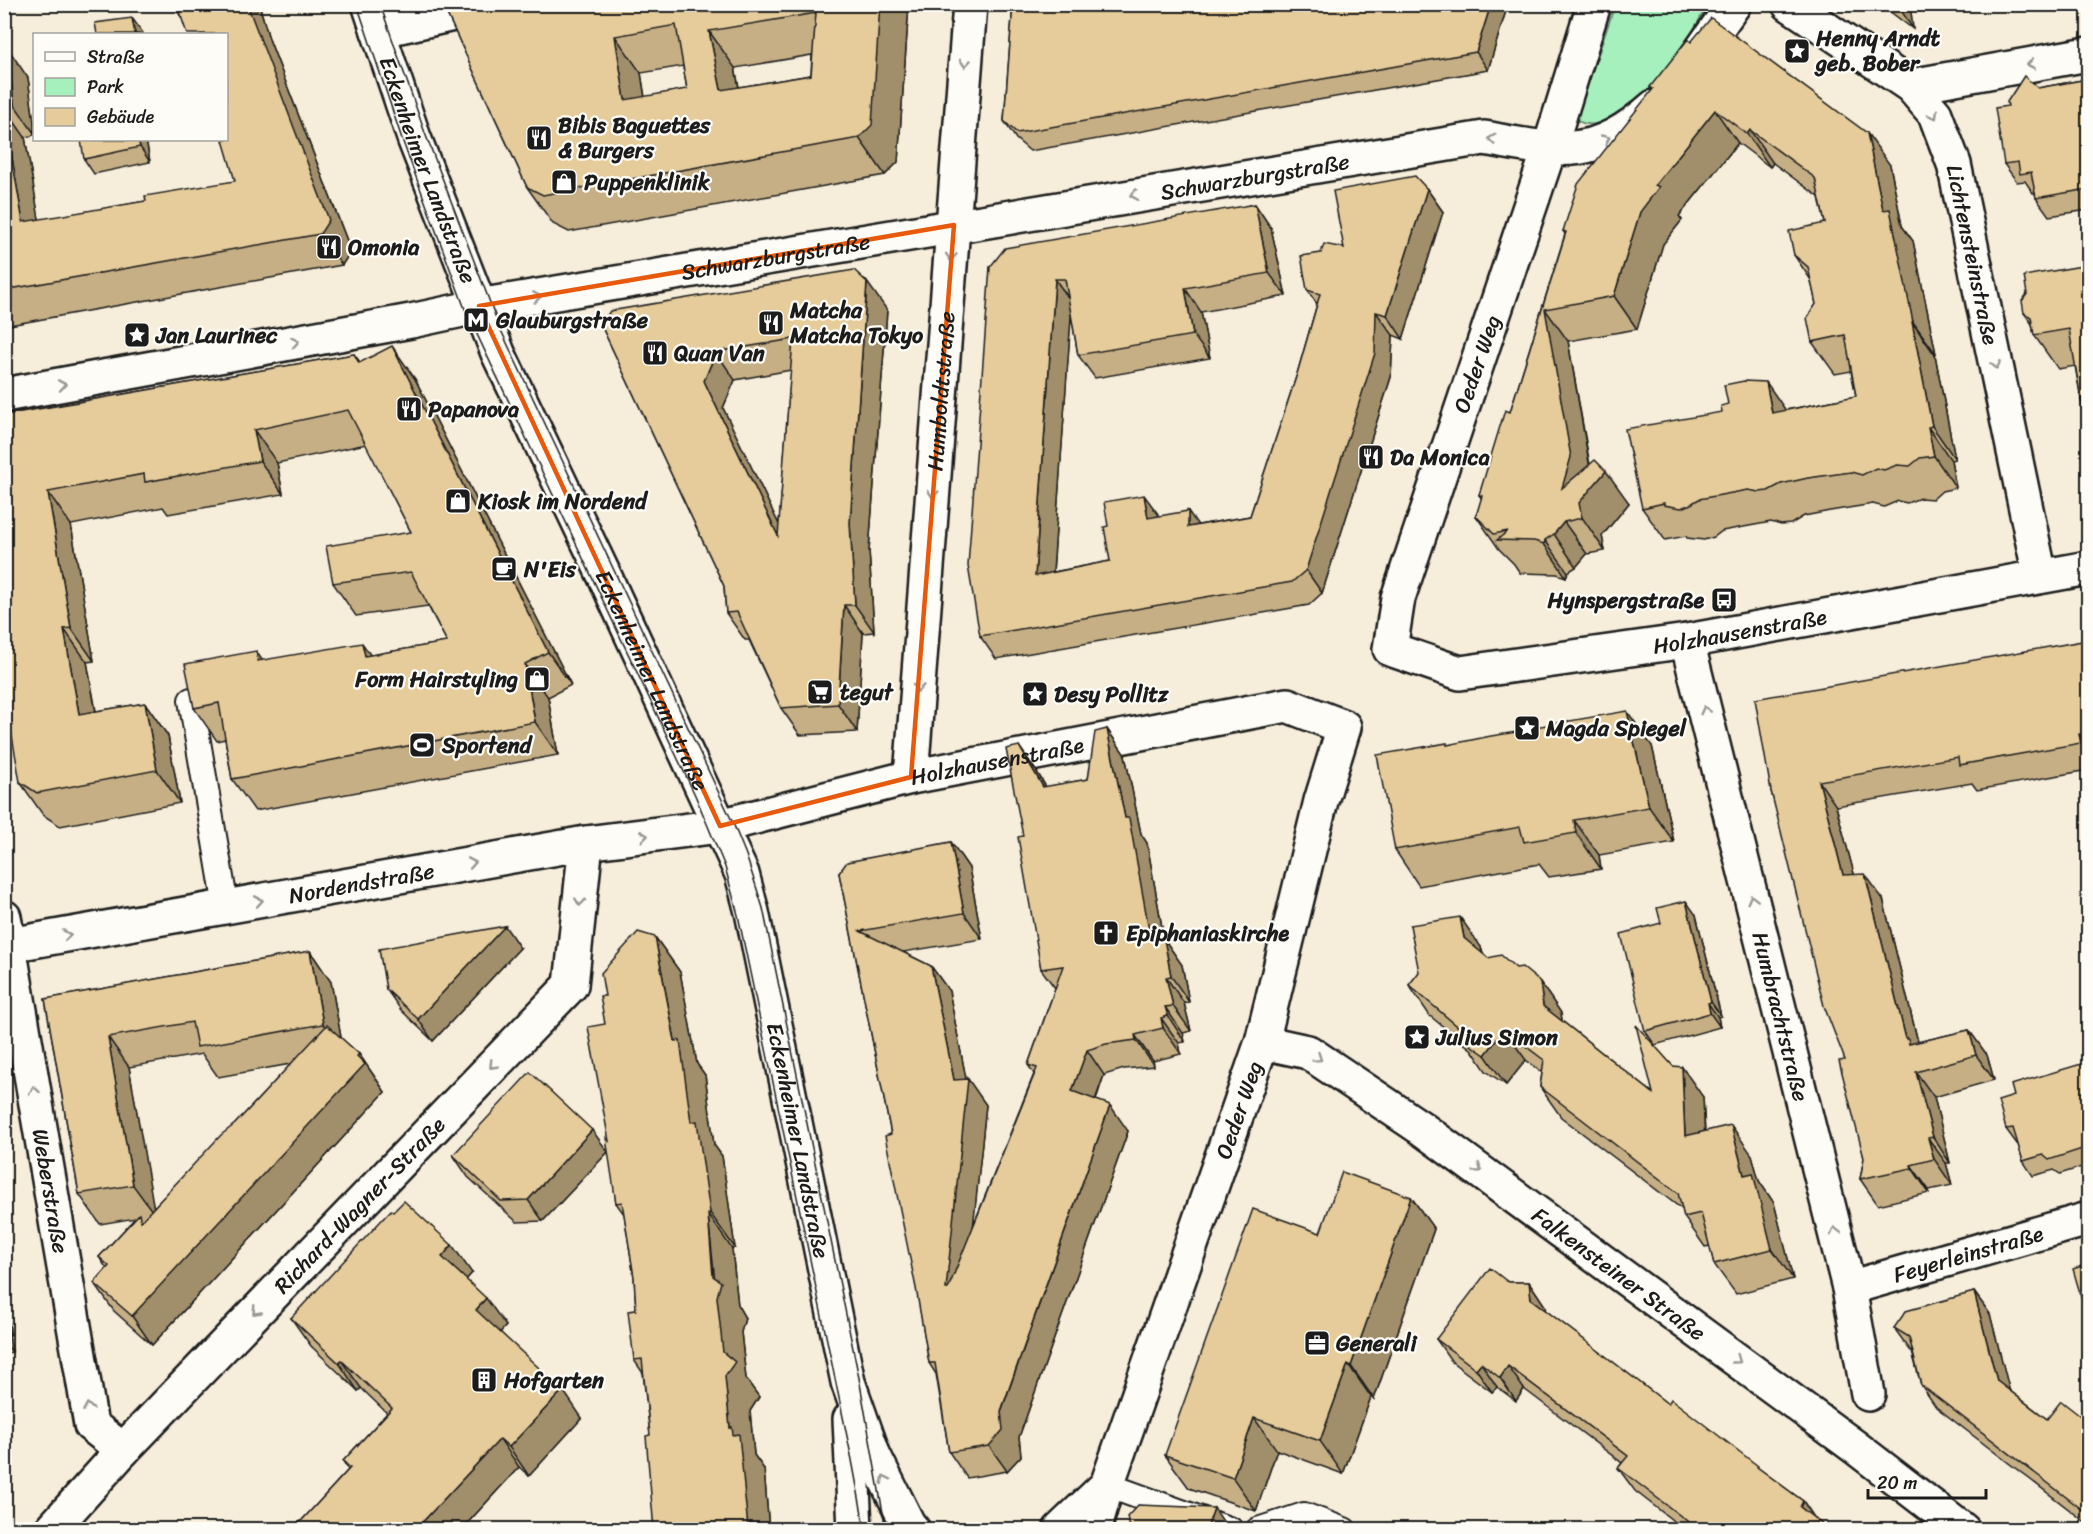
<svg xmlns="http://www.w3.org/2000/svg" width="2093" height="1534" font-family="Sriracha,sans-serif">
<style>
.green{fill:#a6f0be;stroke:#61866d;stroke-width:1.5}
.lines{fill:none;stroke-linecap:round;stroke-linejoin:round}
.lane-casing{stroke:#1c1c1c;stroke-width:28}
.street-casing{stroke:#1c1c1c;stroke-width:38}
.secondary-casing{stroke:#1c1c1c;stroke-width:38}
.lane{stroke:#fdfcf7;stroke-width:24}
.street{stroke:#fdfcf7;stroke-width:33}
.secondary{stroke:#fdfcf7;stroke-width:33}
.tram{stroke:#1c1c1c;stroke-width:1.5}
.wall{fill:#c6af85;stroke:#1c1c1c;stroke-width:1.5;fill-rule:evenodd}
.shaded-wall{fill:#a18f6c;stroke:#1c1c1c;stroke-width:1.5}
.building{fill:#e6cc9b;stroke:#1c1c1c;stroke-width:1.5;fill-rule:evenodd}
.oneway{stroke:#989794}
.marked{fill:none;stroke:#e8590c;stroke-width:4.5;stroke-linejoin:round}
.labels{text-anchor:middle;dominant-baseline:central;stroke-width:4.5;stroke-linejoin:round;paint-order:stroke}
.poi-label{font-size:22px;font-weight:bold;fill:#1c1c1c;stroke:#fdfcf7;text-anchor:start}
.street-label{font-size:22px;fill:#1c1c1c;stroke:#fdfcf7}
</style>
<rect width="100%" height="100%" fill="#f6eedb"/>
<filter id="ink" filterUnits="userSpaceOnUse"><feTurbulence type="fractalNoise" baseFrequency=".0167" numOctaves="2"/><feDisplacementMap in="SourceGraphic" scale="12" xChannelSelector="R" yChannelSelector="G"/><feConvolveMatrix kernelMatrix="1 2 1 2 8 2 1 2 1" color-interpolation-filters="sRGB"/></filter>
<g filter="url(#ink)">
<path class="green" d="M1615,5H1708C1689,36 1670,74 1640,97C1633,103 1625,108 1617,113C1603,122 1591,129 1576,120Z"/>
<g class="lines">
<defs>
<g id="lane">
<path d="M191,700L226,907"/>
<path d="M1107,1485L1231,1530"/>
<path d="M1258,1530L1304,1515L1344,1530"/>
</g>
<g id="street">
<path id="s1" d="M1594,4L1549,150L1398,598L1390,649L1460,673L1687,641L2088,568"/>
<path id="s2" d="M1789,4L1911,86L1935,114L1954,164L2040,576"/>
<path d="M378,31L499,4"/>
<path d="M1693,62L1734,4"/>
<path d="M1911,86L2088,54"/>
<path id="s3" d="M4,395L411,321L490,304L1484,138C1558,151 1592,162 1654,107"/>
<path id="s4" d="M1687,641L1849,1288L1868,1394"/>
<path id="s5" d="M911,777L970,4"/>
<path id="s6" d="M4,917L91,1425L123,1450"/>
<path id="s7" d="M4,946L586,843L720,826L911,777L1287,705L1344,727L1321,801L1262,1042L1107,1485L1094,1530"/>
<path id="s8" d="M1262,1042L1308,1052L1421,1128L1855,1447L1963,1530"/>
<path id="s9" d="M1849,1288L2088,1219"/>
<path id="s10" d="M51,1530L123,1450L571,985L586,843"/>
<path d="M1060,1530L1106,1486"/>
</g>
<g id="secondary">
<path id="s11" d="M369,4L414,138L498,353L604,575L742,874L752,912L848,1382L874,1456L908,1524L913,1530"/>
<path d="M850,1419L855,1530"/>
</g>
</defs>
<use href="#lane" class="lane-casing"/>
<use href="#street" class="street-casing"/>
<use href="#secondary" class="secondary-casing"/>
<use href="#lane" class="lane"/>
<use href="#street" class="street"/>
<use href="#secondary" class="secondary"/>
<g class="tram">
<path d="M357,4L403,142L465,309L695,795L725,867L738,915L852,1460L865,1530"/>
<path d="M380,4L425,133L499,326L733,823L746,855L763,908L859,1378L886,1530"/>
</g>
</g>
<g class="wall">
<path d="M174,4H259L269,39L351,251L342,265L4,326V48L28,78L34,123V135L25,137L39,220L146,201L235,181L226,34L181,17L175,8Z"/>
<path d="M909,4L898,162L885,175L569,232L553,224L527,187L448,16ZM812,55L811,75L739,87L735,68ZM683,66L687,89L645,97L641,73Z"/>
<path d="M1013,4H1508L1488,70L1030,151L1016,139L1004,121Z"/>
<path d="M1880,4H1910L1913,29Z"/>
<path d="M1691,42L1890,165L1902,226L1913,241L1936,354L1935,355L1955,459L1951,460L1956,488L1942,491L1933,499L1920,498L1907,503L1898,501L1884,507L1873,504L1830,511L1804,516L1791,524L1781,525L1771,522L1722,531L1714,537L1704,540L1687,538L1686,536L1665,540L1642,508L1786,410L1856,396L1851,371L1835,374L1812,342L1816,304L1811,280L1794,255L1825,223L1819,197L1773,163L1770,167L1738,143L1679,216L1682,220L1663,244L1637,329L1568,341L1590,465L1629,503L1602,536L1605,551L1587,554L1576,567L1568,572L1566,577L1557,574L1520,573L1514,564L1499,549L1476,516L1482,499L1479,495L1510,412L1565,234L1563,231L1652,91L1650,87Z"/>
<path d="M2088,79V210L2049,216L2036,198L2035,192L2033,193L2025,181L2017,182L2004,164L2008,106L2038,88Z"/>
<path d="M146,140L150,162L94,174L84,159Z"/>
<path d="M1427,189L1443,212L1403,339L1393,335L1391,377L1322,593L1309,605L996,659L980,636L990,267L1255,204L1271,228L1286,296L1201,312L1210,358L1095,378L1078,355L1071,314L1053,572L1110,561L1160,516L1198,525L1250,516L1297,374L1317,304L1307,290L1321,253L1344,248Z"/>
<path d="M2088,265V430L2086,427L2075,366L2058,369L2034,335L2032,324L2024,313Z"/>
<path d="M887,310L869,550L874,632L863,633L857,732L800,735L781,708L749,640H745L726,613L724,586L601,325ZM791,370L779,525L723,408L735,380Z"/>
<path d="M354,354L360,362L415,379L571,685L548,697L558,755L255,811L232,779L225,739L217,741L194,708L262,661L371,655L447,642L428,606L356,616L333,583L411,532L366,444L277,463L283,494L168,514L163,507L71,525L94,661L87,662L96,711L145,703L168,736L180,803L60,826L43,815L20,782L4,415Z"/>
<path d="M2088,640V770L1977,790L1972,783L1836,806L1854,874L1883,899L1918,1042L1969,1030L1987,1055L1994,1080L1934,1097L1950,1163H1946L1952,1185L1929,1190V1193L1878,1205L1860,1179L1864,1158L1845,1060L1771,791Z"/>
<path d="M1107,729L1125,755L1141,834L1147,843L1164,939L1182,965L1189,1002L1184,1003L1191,1031L1183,1033L1185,1042L1179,1043L1181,1054L1153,1061L1154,1066L1124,1069L1104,1075L1096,1100L1128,1131L1019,1437L1021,1456L1007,1471L967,1478L949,1452L936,1374L929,1363L891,1134L839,873L951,842L969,868L982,939L903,952L931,966L949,991L966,1079L986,1105L973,1226L1034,1074L1028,1065L1055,988L1041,969L1023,836L1037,772L1046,787L1088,779Z"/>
<path d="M1449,745L1652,746L1674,842L1599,855L1601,869L1549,877L1539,864L1419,886L1395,850Z"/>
<path d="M1696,915L1721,1016L1718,1017L1720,1027L1655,1045L1645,1031Z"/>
<path d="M655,937L680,972L697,1064L705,1075L714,1145L722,1156L735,1248L732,1249L738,1306L745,1318L741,1332L746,1379L759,1397L750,1411L754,1455L764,1469L769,1530H654L650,1435L643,1373L634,1360L636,1310L634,1277L624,1214L616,1203L609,1141L605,1024V996Z"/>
<path d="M1481,947L1483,953L1488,958L1516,968L1540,982L1561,1013L1562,1021L1653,1093L1673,1066L1703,1097L1705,1131L1752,1155L1759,1181L1774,1203L1793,1279L1736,1294L1714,1264L1710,1246L1705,1247L1684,1217L1683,1210L1561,1117L1540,1087L1542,1073L1526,1060L1506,1085L1486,1071L1472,1050L1430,1016L1409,985Z"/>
<path d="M520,948L433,1041L401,1010L386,989Z"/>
<path d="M310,951L331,982L341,1038L359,1054L385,1092L152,1345L114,1311L94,1283L107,1269L99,1257L135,1218L100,1224L79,1194L45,999ZM202,1054L218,1077L291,1064L235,1124L153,1208L129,1067Z"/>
<path d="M2088,1062V1165L2060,1174L2054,1170L2033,1176L2023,1161L2018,1144H2017L2006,1129L2014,1096Z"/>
<path d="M608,1152L543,1221L517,1222L468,1177L453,1155Z"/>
<path d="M1411,1197L1434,1229L1374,1399L1371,1397L1343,1474L1277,1450L1256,1511L1189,1488L1165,1455L1320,1233Z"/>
<path d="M472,1273L466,1280L506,1326L500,1332L582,1418L529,1476L519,1467L461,1530H293L348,1470L343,1461L387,1413L361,1388L358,1391L311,1346L291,1318Z"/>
<path d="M1508,1282H1529L1545,1306V1310L1668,1404L1761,1470L1803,1501L1815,1519L1829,1530H1685L1635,1491L1618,1468L1622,1463L1524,1389L1516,1401L1497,1387L1492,1392L1452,1362L1436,1339Z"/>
<path d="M1974,1292L1990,1314L2009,1390L2047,1419L2088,1422V1524L1936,1407L1921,1385L1912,1352L1910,1350L1894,1328Z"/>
<path d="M4,1296L11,1335H9L12,1352L4,1354Z"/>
</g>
<g class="shaded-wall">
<path d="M247,4H259L269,39L351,251L342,265L320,234Z"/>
<path d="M880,4H909L898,162L885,175L859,138Z"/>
<path d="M1491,4H1508L1488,70L1476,52Z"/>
<path d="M1897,4H1910L1913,29Z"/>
<path d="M132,18L143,33V34H135Z"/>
<path d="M709,31L735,68L747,128L721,90Z"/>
<path d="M615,36L641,73L651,138L625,100Z"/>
<path d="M7,47L28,78L34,123V133L14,104Z"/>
<path d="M4,107L25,137L45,254L23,222L4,112Z"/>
<path d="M1715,110L1738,143L1679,216L1682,220L1663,244L1637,329L1614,296L1640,212L1655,185Z"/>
<path d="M1750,130L1773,163L1770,167L1747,134Z"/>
<path d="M1867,133L1890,165L1902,226L1913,241L1936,354L1913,322L1883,210Z"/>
<path d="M138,140H146L150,162L140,147Z"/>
<path d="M1427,189L1443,212L1403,339L1387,315Z"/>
<path d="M1255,204L1271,228L1286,296L1269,273Z"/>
<path d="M1055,279L1072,303L1051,600L1035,576Z"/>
<path d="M867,282L887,310L869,550L874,632L855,605L850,523Z"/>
<path d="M1185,288L1201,312L1210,358L1193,335Z"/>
<path d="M1545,309L1568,341L1593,486L1606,471L1629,503L1602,536L1605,551L1562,488Z"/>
<path d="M1376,312L1393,335L1391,377L1322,593L1306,570Z"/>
<path d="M1912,322L1935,355L1955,459L1932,426Z"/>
<path d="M392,346L415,379L571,685L548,652Z"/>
<path d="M716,352L735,380L723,408L798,564L778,536L704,381Z"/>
<path d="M1766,382L1789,415L1772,413Z"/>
<path d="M1928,427L1951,460L1956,488L1934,456Z"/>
<path d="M254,430L277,463L283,494L260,461Z"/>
<path d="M48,492L71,525L94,661L71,628Z"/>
<path d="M1144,495L1161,518H1148Z"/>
<path d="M1188,511L1205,535L1188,527Z"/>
<path d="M1564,522L1587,554L1576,567L1554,534Z"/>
<path d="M1545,540L1568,572L1566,577L1544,544Z"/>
<path d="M844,605L863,633L857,732L838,704Z"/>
<path d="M64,629L87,662L102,747L79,714Z"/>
<path d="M362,643L385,676L365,656Z"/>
<path d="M256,651L278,684L258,661Z"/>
<path d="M525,664L548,697L558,755L535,722Z"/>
<path d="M145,703L168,736L180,803L157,770Z"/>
<path d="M1627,711L1652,746L1674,842L1649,807Z"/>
<path d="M1107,729L1125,755L1141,834L1147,843L1169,967L1151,941L1125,818Z"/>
<path d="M2079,734L2088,747V754L2081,743Z"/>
<path d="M1019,746L1037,772L1061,813L1043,787Z"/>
<path d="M1819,781L1836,806L1861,900L1843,875Z"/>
<path d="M1574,820L1599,855L1601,869L1576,833Z"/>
<path d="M951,842L969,868L982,939L964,913Z"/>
<path d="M1865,874L1883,899L1922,1059L1906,1039Z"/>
<path d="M1686,901L1696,915L1721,1016L1711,1002Z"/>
<path d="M1460,917L1481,947L1486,969L1464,938Z"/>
<path d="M505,926L520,948L433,1041L418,1019Z"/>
<path d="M655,937L680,972L697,1064L705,1075L714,1145L722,1156L735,1248L710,1213L691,1122Z"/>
<path d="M1164,939L1182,965L1189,1002L1171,976Z"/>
<path d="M310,951L331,982L344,1054L323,1024Z"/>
<path d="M931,966L949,991L967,1084L968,1079L986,1105L964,1314L946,1289L954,1080Z"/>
<path d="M1166,977L1184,1003L1191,1031L1173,1006Z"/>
<path d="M1540,982L1561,1013L1564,1036L1543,1006Z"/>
<path d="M1708,1003L1718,1017L1720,1027L1710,1013Z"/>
<path d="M1165,1007L1183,1033L1185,1042L1168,1016Z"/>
<path d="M1161,1018L1179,1043L1181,1054L1163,1028Z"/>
<path d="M1504,1030L1526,1060L1506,1085L1485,1055Z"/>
<path d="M1969,1030L1987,1055L1994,1080L1976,1055Z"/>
<path d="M1135,1035L1153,1061L1154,1066L1136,1040Z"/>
<path d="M108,1037L129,1067L155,1215L133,1185Z"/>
<path d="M1087,1050L1104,1075L1089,1117L1072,1091Z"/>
<path d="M359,1054L385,1092L152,1345L132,1316Z"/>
<path d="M1682,1067L1703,1097L1706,1167L1685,1136Z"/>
<path d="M1916,1072L1934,1097L1950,1163L1933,1137Z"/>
<path d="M1110,1105L1128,1131L1019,1437L1021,1456L1007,1471L989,1446Z"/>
<path d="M1731,1125L1752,1155L1759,1181L1774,1203L1793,1279L1772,1249L1744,1175Z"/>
<path d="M592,1130L608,1152L543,1221L528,1200Z"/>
<path d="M1928,1138L1946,1163L1952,1185L1934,1159Z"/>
<path d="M1911,1165L1929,1190V1193L1912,1168Z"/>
<path d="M1411,1197L1434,1229L1374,1399L1351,1366Z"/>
<path d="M708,1214L732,1249L738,1306L745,1318L741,1332L746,1379L759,1397L750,1411L754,1455L764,1469L769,1530H749L748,1528L733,1435L730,1428Z"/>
<path d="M452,1245L472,1273L461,1285L442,1257Z"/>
<path d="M1529,1282L1545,1306L1547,1322L1531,1299Z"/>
<path d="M1974,1292L1990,1314L2013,1404L1997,1381Z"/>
<path d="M4,1296L11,1335L4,1325Z"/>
<path d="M486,1298L506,1326L495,1338L476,1310Z"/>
<path d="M4,1329L9,1335L12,1352L4,1342Z"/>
<path d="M341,1360L361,1388L358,1391L339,1363Z"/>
<path d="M1481,1363L1497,1387L1492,1392L1476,1369Z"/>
<path d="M1348,1364L1371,1397L1343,1474L1320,1441Z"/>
<path d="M1508,1366L1524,1389L1516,1401L1500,1378Z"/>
<path d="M563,1390L582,1418L529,1476L509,1447Z"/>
<path d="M1254,1418L1277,1450L1256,1511L1233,1478Z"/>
<path d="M500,1439L519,1467L461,1530H415Z"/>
<path d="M1803,1501L1819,1525L1800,1507Z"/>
<path d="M1214,1508L1229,1530H1208L1207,1528Z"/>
<path d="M410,1524L413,1530H405Z"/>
</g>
<g class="building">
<path d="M174,4H247L329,220L320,234L4,290V112L23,222L146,201L145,196L235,181L223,140H226V34H187L178,7L175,8Z"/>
<path d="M453,4H880L872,125L859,138L543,195L527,187L448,16ZM816,13L811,75L721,90L709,31ZM676,25L687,89L625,100L615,36Z"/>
<path d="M1013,4H1491L1476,52L1017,133L1004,121Z"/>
<path d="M132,18L135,34H97L95,23Z"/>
<path d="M1711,18L1867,133L1883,210L1890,209L1913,322H1912L1932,426L1928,427L1934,456L1920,458L1910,466L1897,465L1884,470L1876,468L1862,475L1851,472L1808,478L1781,484L1768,491L1759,492L1748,490L1699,499L1691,504L1681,508L1664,505V503L1642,508L1625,429L1722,412L1721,406L1728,404L1724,385L1744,381L1766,382L1772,413L1856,396L1845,335L1812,342L1807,318L1816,304L1808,267L1794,255L1789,231L1825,223L1815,178L1750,130L1747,134L1715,110L1655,185L1659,187L1640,212L1614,296L1545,309L1571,457L1562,488L1595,460L1606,471L1579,503L1582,518L1564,522L1554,534L1545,540L1544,544L1534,541L1497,540L1508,531L1494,534L1476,516L1482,496L1479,495L1505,410L1510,412L1566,232L1563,231L1578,184L1653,89L1650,87L1688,39L1691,42Z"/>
<path d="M7,47L14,104L4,105V48Z"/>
<path d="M2024,76L2038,88L2088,79V189L2036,198L2031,172L2020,174L2018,162L2004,164L1995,108L2008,106L2007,102Z"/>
<path d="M81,140H138L140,147L84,159Z"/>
<path d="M1415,176L1427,189L1387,315L1376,312L1375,353L1306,570L1292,582L980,636L968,566L990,267L1005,248L1255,204L1269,273L1185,288L1193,335L1078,355L1065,279H1055L1035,576L1110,561L1104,527L1108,526L1104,502L1144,495L1148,518L1188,511V527L1250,516L1297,374L1320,294L1307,290L1301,256L1321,253L1324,244L1344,248L1333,191Z"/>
<path d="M2088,265V426L2086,427L2069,329L2034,335L2031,317L2024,313L2022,301L2027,294L2024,276Z"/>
<path d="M854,270L867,282L850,523L855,605H844L838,704L781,708L737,612L726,613L724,586L601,325L610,311ZM793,339L778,536L704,381L716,352Z"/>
<path d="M392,346L548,652L525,664L535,722L232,779L219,703L194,708L185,664L256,651L258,661L362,643L365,656L447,642L411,572L333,583L326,546L411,532L348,410L254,430L260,461L145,482L144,474L48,492L71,628L64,629L79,714L145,703L157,770L37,793L20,782L4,690V415L354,354L359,363Z"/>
<path d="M2088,640V735L2079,734L2081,743L1959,765L1958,757L1819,781L1843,875L1865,874L1906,1039H1908L1909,1044L1969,1030L1976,1055L1916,1072L1933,1137L1928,1138L1934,1159L1911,1165L1912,1168L1860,1179L1864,1158L1839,1061L1845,1060L1824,1006L1771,791L1755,699Z"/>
<path d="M1627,711L1649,807L1574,820L1576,833L1524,842L1520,827L1395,850L1377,755L1447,743V745L1491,736L1530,730L1529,728Z"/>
<path d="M1107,729L1125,818H1129L1151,941L1164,939L1171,976L1166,977L1173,1006L1165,1007L1168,1016L1161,1018L1163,1028L1135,1035L1136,1040L1106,1044L1087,1050L1072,1091L1110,1105L1001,1411L1003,1430L989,1446L949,1452L935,1363H929L916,1288L885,1136L891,1134L839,873L847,862L951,842L964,913L860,931L931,966L954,1080L968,1079L946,1289H948L1037,1068L1028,1065L1063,966L1041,969L1018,837L1023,836L1006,749L1019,746L1043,787L1088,779L1095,732Z"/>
<path d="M1686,901L1711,1002L1708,1003L1710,1013L1645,1031L1621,934L1661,923L1657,908Z"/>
<path d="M1460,917L1464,938L1488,958L1501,955L1516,968L1522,967L1540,982L1543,1006L1653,1093L1636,1025L1673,1066L1682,1067L1685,1136L1731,1125L1744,1175L1753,1173L1772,1249L1714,1264L1701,1213L1684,1217L1678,1193L1540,1087L1544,1060L1504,1030L1485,1055L1465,1041L1463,1031L1409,985L1419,972L1410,925Z"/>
<path d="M505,926L418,1019L386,989L379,949Z"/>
<path d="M638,932L655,937L675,1041L680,1040L691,1122L697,1121L710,1213L708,1214L713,1276L721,1282L717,1297L723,1352L735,1362L725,1376L730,1428L732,1427L733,1435L739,1434L748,1528H741L742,1530H654L646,1436L650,1435L642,1359L634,1360L628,1311L636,1310L634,1277L622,1202L616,1203L606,1138L609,1141L588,1027L605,1024L600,996H605L601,973Z"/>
<path d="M310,951L323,1024L197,1047L192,1022L108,1037L133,1185L79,1194L45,999Z"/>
<path d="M327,1025L359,1054L357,1056L365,1064L132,1316L94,1283L109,1266L99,1257L139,1214L141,1221L221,1135L235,1124Z"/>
<path d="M2088,1062V1147L2049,1160L2043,1155L2023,1161L2013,1128L2006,1129L1998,1101L2014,1096L2011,1085Z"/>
<path d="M530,1072L592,1130L528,1200L501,1201L453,1155Z"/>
<path d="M1342,1172L1411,1197L1351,1366L1348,1364L1320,1441L1254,1418L1233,1478L1165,1455L1253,1209L1320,1233Z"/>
<path d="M404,1201L452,1245L442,1257L486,1298L476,1310L563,1390L509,1447L500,1439L415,1530L410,1524L405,1530H293L350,1468L343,1461L392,1408L341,1360L339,1363L291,1318L391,1210L393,1212Z"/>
<path d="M2088,1264V1321L2073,1269Z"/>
<path d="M1490,1268L1508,1282H1529L1531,1299L1668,1404L1671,1399L1758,1466L1757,1467L1803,1501L1800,1507L1829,1530H1699L1618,1468L1628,1456L1508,1366L1500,1378L1481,1363L1476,1369L1436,1339Z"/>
<path d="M1974,1292L1997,1381L2047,1419L2061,1401L2088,1422V1514L1921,1385L1909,1337L1894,1328L1906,1311Z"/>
<path d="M1138,1505L1214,1508L1207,1528L1212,1530H1131L1127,1517Z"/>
</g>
<defs><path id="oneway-chevron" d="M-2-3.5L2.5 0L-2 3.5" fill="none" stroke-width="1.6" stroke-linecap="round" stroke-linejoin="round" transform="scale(1.5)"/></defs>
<g class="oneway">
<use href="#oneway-chevron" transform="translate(965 63) rotate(94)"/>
<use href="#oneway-chevron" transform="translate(2031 64) rotate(170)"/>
<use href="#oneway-chevron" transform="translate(1934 115) rotate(60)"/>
<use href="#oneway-chevron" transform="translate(1492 139) rotate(-172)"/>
<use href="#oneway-chevron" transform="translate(1606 139) rotate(-25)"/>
<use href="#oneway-chevron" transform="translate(1134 195) rotate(171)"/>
<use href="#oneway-chevron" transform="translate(951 257) rotate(94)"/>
<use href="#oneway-chevron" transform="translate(537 297) rotate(-9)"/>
<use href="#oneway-chevron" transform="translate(295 342) rotate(-10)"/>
<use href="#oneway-chevron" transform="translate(1996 365) rotate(78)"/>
<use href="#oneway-chevron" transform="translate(62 385) rotate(-10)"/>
<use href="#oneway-chevron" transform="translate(933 494) rotate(94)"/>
<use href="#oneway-chevron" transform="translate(918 688) rotate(94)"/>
<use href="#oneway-chevron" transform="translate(1705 710) rotate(-104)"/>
<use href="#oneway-chevron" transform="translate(644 836) rotate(-7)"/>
<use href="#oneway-chevron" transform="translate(472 863) rotate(-10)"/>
<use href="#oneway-chevron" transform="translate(1752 899) rotate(-104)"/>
<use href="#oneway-chevron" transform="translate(259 901) rotate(-10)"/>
<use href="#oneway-chevron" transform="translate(580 902) rotate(96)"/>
<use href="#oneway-chevron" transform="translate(67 935) rotate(-10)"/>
<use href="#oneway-chevron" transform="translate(1318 1058) rotate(34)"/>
<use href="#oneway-chevron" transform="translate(493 1065) rotate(134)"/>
<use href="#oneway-chevron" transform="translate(34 1090) rotate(-100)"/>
<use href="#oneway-chevron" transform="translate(1478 1169) rotate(36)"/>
<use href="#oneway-chevron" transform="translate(1835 1231) rotate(-104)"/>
<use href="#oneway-chevron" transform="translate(256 1311) rotate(134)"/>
<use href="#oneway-chevron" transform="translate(1737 1360) rotate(36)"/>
<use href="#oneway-chevron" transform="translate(88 1407) rotate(-100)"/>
<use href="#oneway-chevron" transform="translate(885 1479) rotate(-117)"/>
</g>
</g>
<path class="marked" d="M954,225L911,777L720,826L479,306Z"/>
<defs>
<symbol id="sight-square" viewBox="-11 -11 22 22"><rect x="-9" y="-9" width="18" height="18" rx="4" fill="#1c1c1c" stroke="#fdfcf7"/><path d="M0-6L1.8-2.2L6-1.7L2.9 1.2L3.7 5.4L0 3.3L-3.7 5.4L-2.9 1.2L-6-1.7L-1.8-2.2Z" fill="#fff"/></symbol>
<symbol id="restaurant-square" viewBox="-11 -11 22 22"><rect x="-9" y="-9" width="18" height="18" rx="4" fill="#1c1c1c" stroke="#fdfcf7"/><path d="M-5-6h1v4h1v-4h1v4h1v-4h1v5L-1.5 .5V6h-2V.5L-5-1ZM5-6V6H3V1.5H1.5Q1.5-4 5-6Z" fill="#fff"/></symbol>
<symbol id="shop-square" viewBox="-11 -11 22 22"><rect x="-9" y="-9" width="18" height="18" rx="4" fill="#1c1c1c" stroke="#fdfcf7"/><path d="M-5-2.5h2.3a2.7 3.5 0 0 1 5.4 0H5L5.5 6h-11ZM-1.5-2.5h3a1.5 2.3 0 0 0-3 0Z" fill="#fff"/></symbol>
<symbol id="metro-square" viewBox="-11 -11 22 22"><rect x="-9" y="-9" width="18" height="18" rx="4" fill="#1c1c1c" stroke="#fdfcf7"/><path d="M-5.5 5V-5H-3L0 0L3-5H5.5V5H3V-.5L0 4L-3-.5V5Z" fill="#fff"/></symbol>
<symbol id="cafe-square" viewBox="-11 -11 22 22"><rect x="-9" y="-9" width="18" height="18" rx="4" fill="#1c1c1c" stroke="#fdfcf7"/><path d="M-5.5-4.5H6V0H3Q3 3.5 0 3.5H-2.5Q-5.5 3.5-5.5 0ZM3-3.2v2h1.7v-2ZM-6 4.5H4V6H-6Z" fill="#fff"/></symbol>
<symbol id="bus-square" viewBox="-11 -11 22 22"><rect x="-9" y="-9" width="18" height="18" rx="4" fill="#1c1c1c" stroke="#fdfcf7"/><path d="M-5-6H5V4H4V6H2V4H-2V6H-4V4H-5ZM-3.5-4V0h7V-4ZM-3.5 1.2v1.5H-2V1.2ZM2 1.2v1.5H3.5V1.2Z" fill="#fff"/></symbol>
<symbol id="supermarket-square" viewBox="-11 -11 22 22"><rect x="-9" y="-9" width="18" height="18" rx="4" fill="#1c1c1c" stroke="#fdfcf7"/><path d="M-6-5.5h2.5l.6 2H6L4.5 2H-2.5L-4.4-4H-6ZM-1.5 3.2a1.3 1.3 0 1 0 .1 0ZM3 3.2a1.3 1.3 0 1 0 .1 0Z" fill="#fff"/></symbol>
<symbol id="stadium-square" viewBox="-11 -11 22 22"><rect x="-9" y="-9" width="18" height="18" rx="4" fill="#1c1c1c" stroke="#fdfcf7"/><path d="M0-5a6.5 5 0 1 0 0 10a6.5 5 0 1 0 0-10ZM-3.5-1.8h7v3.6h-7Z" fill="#fff"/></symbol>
<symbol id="church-square" viewBox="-11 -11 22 22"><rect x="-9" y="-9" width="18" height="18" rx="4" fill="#1c1c1c" stroke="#fdfcf7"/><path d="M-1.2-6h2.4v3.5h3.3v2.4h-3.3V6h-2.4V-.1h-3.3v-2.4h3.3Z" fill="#fff"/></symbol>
<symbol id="office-square" viewBox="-11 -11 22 22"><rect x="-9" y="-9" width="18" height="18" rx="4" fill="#1c1c1c" stroke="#fdfcf7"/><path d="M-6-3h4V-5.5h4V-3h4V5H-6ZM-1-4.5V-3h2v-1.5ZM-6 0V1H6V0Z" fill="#fff"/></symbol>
<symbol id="building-square" viewBox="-11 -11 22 22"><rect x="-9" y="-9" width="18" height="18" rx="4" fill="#1c1c1c" stroke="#fdfcf7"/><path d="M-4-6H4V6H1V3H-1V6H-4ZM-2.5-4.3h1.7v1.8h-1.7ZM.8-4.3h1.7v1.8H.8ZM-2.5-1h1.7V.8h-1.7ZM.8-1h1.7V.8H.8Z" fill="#fff"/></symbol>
</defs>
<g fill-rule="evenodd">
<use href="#sight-square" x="1782" y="36" width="30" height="30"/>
<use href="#restaurant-square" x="524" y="123" width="30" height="30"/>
<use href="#shop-square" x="549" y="167" width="30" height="30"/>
<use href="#restaurant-square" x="314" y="232" width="30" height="30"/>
<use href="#metro-square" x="461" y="305" width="30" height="30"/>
<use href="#restaurant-square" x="756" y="308" width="30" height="30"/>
<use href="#sight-square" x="122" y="320" width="30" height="30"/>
<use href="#restaurant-square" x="640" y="338" width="30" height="30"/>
<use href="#restaurant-square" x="394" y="394" width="30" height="30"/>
<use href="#restaurant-square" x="1356" y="442" width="30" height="30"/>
<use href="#shop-square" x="443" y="486" width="30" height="30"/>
<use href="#cafe-square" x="489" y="554" width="30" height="30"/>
<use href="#bus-square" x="1709" y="585" width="30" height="30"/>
<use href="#shop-square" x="522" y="664" width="30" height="30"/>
<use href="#supermarket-square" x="805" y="677" width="30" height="30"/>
<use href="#sight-square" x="1020" y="679" width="30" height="30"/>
<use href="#sight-square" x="1512" y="713" width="30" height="30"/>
<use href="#stadium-square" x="407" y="730" width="30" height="30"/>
<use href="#church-square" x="1091" y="918" width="30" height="30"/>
<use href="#sight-square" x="1402" y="1022" width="30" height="30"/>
<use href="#office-square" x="1302" y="1328" width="30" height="30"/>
<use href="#building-square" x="469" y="1365" width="30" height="30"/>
</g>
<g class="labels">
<g class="poi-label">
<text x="1816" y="38">Henny Arndt<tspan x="1816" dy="25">geb. Bober</tspan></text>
<text x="558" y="125">Bibis Baguettes<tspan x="558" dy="25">&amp; Burgers</tspan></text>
<text x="584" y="182">Puppenklinik</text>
<text x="348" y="247">Omonia</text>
<text x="790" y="310">Matcha<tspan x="790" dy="25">Matcha Tokyo</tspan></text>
<text x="496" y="320">Glauburgstraße</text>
<text x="156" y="335">Jan Laurinec</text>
<text x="674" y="353">Quan Van</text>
<text x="428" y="409">Papanova</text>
<text x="1390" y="457">Da Monica</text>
<text x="478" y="501">Kiosk im Nordend</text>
<text x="524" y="569">N'Eis</text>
<text x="1704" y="600" text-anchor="end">Hynspergstraße</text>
<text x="518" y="679" text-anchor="end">Form Hairstyling</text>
<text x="840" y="692">tegut</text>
<text x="1054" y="694">Desy Pollitz</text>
<text x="1546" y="728">Magda Spiegel</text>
<text x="442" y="745">Sportend</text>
<text x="1126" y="933">Epiphaniaskirche</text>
<text x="1436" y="1037">Julius Simon</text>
<text x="1336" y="1343">Generali</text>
<text x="504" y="1380">Hofgarten</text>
</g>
<g class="street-label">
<text stroke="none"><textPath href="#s11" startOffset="176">Eckenheimer Landstraße</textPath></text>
<text stroke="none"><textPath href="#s3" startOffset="1270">Schwarzburgstraße</textPath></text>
<text stroke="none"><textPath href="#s2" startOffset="330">Lichtensteinstraße</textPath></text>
<text stroke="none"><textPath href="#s3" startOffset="784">Schwarzburgstraße</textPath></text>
<text transform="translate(1477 364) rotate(-71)">Oeder Weg</text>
<text stroke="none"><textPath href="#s5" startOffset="387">Humboldtstraße</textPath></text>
<text stroke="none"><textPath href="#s1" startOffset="1034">Holzhausenstraße</textPath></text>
<text stroke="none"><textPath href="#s11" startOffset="734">Eckenheimer Landstraße</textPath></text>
<text stroke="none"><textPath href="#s7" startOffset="1011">Holzhausenstraße</textPath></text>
<text stroke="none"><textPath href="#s7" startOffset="363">Nordendstraße</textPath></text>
<text stroke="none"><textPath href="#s4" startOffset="387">Humbrachtstraße</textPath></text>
<text transform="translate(1239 1110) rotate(-71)">Oeder Weg</text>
<text stroke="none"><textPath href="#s11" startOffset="1220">Eckenheimer Landstraße</textPath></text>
<text stroke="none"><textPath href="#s6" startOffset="278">Weberstraße</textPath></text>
<text stroke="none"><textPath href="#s10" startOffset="448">Richard-Wagner-Straße</textPath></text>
<text stroke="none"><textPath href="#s9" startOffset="124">Feyerleinstraße</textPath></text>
<text stroke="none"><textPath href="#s8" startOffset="429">Falkensteiner Straße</textPath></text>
</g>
</g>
<rect width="2093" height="1534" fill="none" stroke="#fdfcf7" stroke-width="24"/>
<rect x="12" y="12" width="2069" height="1510" fill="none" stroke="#1c1c1c" stroke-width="2" filter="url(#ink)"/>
<rect x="33" y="33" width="195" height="108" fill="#fdfcf7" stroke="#a3a29f" stroke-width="1.5"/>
<rect x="45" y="52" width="30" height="9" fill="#fdfcf7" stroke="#a3a29f" stroke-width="1.5"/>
<text x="87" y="63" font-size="18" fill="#1c1c1c">Straße</text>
<rect x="45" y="78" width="30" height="18" fill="#a6f0be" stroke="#a3a29f" stroke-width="1.5"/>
<text x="87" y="93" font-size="18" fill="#1c1c1c">Park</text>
<rect x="45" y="108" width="30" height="18" fill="#e6cc9b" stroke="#a3a29f" stroke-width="1.5"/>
<text x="87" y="123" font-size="18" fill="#1c1c1c">Gebäude</text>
<path d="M1868 1489v9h118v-9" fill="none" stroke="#1c1c1c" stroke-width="3"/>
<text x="1877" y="1489" font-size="18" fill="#1c1c1c" stroke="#fdfcf7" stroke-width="4.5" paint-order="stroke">20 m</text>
</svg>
